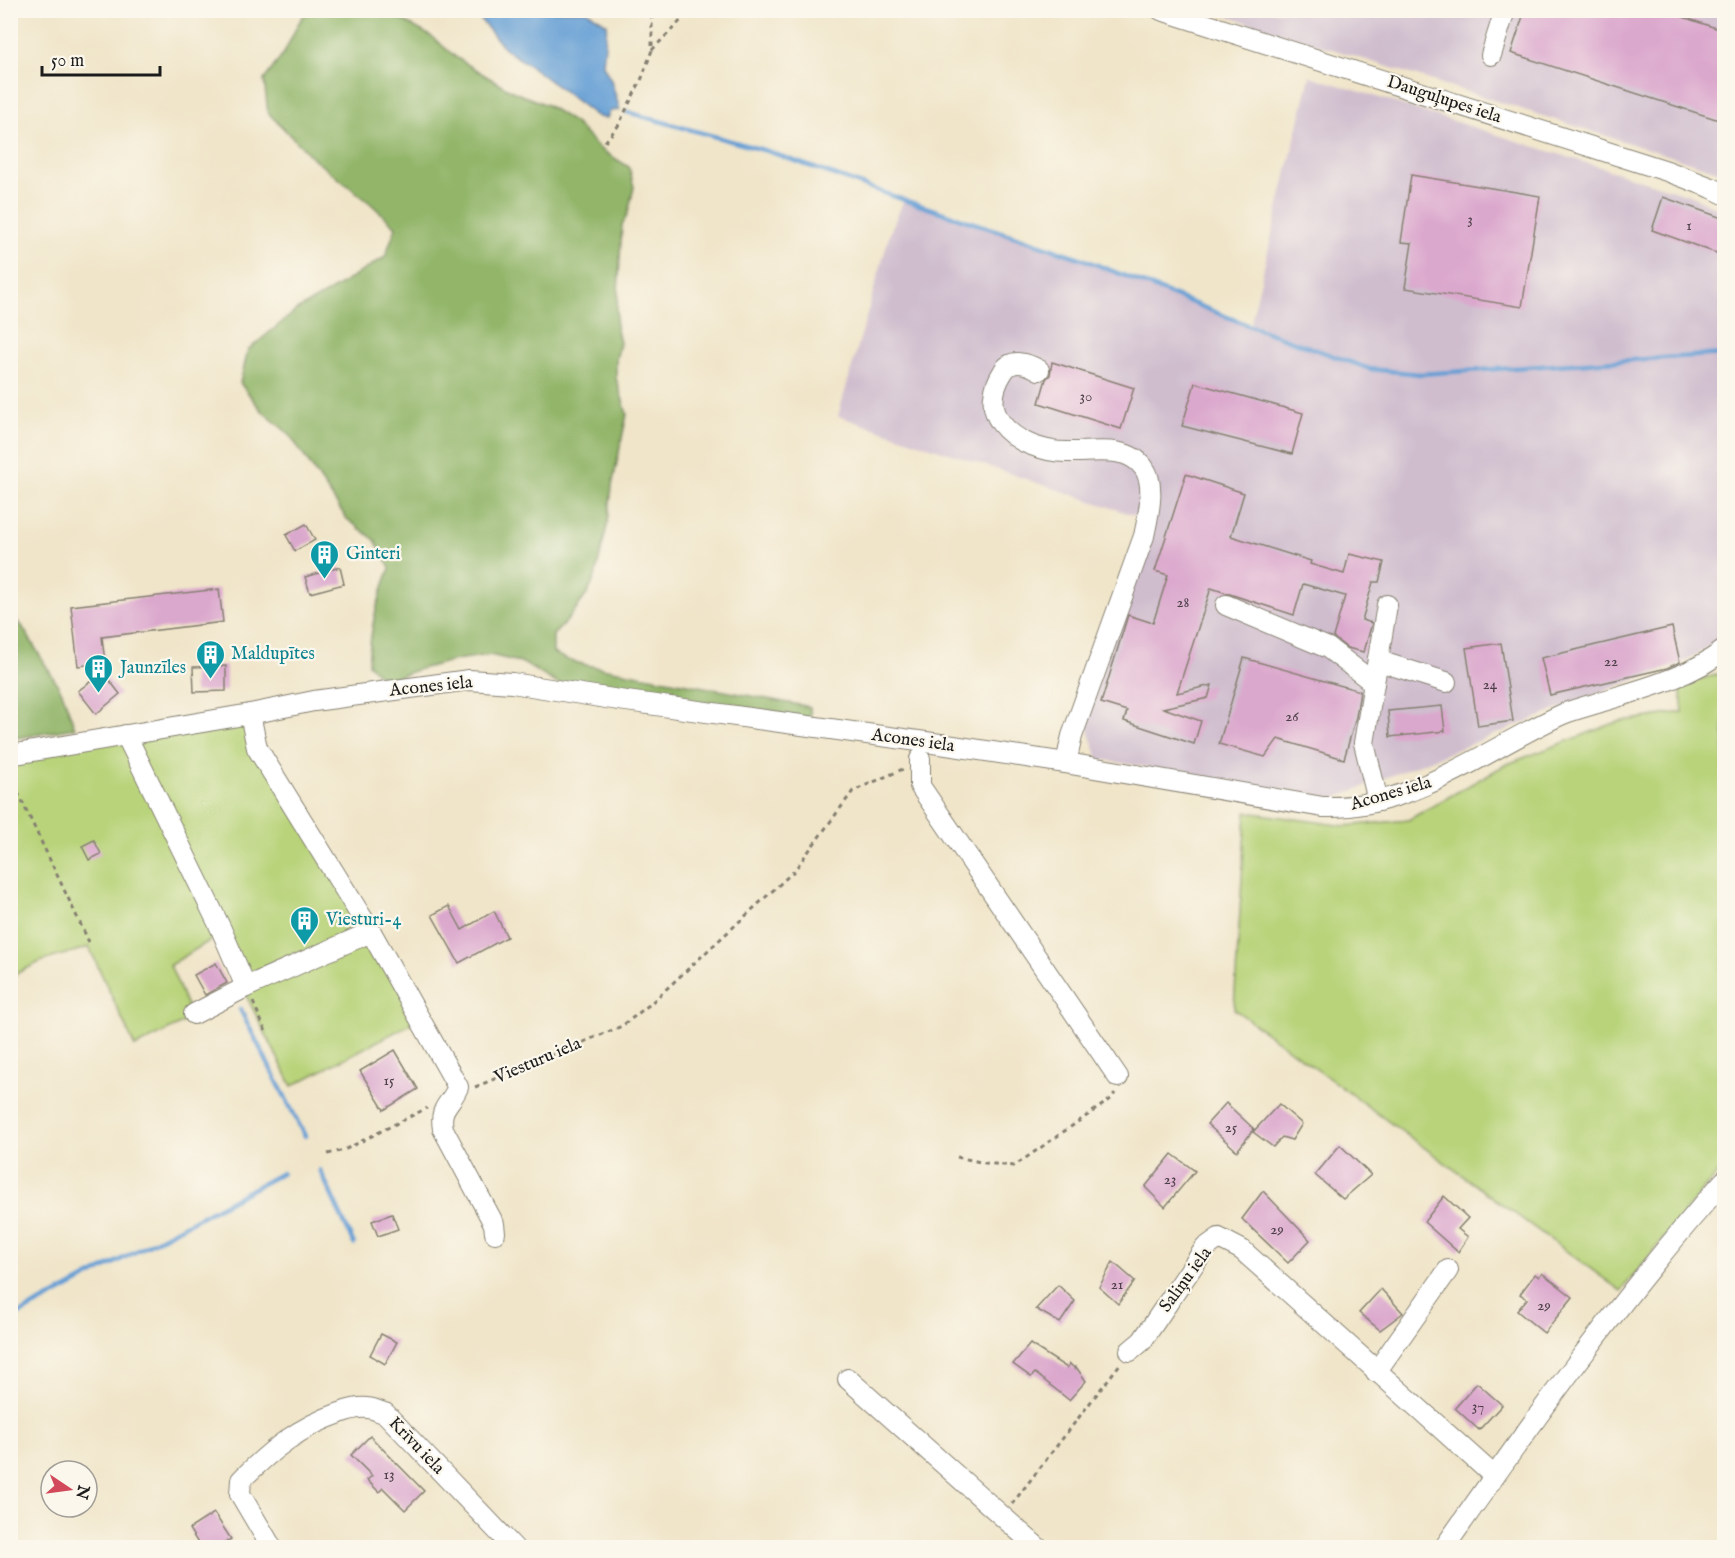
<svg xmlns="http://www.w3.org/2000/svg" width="1735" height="1558" font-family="'IM FELL English',serif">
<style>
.industrial{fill:#cfbdce}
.green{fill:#b8d379;stroke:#6a784a;stroke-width:1.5}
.forest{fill:#92b569;stroke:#576842;stroke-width:1.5}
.water{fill:#649ed4;stroke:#405d78;stroke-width:1.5}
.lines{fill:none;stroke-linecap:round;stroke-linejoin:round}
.stream{stroke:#649ed4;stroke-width:4.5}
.building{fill:#dba8cd}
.minor-casing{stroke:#868072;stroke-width:22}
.path{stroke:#868072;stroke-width:3;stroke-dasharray:4.5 4.5;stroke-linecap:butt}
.minor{stroke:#fff;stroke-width:20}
.labels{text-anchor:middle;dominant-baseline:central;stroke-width:4.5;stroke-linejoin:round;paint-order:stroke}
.number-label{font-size:15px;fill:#4c3f48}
.street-label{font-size:18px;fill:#1c1c1c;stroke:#fbf7ec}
.culture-label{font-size:18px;fill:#0d838f;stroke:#fbf7ec;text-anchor:start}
</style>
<rect width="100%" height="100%" fill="#fbf7ec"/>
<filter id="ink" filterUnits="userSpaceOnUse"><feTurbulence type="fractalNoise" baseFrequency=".0167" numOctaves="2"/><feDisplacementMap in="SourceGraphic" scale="12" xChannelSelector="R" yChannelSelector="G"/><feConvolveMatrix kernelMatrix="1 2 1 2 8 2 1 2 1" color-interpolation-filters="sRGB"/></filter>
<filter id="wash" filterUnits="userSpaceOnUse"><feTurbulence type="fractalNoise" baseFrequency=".008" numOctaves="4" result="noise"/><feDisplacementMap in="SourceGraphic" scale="24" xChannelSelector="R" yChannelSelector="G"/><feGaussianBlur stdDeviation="1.35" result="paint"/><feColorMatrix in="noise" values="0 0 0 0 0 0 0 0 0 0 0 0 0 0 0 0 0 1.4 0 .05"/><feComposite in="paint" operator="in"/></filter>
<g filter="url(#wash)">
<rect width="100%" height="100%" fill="#f0e5c9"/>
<g class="industrial">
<path d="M1211,11H1724V173Z"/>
<path d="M1310,76L1692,196L1724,212V637L1680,664L1609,689L1335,798L1098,759L1085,719L1154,522L838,416L891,230L904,200L1080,258L1250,326Z"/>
</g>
<g class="green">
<path d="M1724,673V1167L1705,1187L1621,1291L1234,1009L1246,812L1345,826L1408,820L1505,765L1617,722L1683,712L1680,684Z"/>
<path d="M250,714L257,748L420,1019L292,1086L217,938H214L170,965L192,1018L135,1047L89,947L42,961L11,976V755Z"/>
</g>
<g class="forest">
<path d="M307,11H386L431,36L457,58L486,76L514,92L547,105L575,123L600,149L629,167L634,187L628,213L622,225L616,326L620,343L616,360V378L627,414L612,486L608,522L595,577L588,593L566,622L553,635V653L568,660L586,665L810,707L811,727L558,684L523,663L490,655L456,660L420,669L385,681L368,664C371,626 376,604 390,568L375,540L347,519L289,434L262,411L240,383L248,350L298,309L327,293L385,257L396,227L370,203L316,161L268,113L264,80L284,53L298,24Z"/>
<path d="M10,614L22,626L62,692L75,728L11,739Z"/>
</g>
<path class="water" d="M473,11H587L607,24L603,65L611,80L620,110L610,111L607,118L598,117L529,65L506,50Z"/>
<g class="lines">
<g class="stream">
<path d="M627,112L767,151L904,200L1080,258L1250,326L1370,369L1420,374L1724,354"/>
<path d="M240,1009L305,1136"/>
<path d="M320,1170L354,1244"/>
<path d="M10,1319L282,1173"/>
</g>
</g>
<g id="blocks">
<g class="building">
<path d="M1525,10H1662L1725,31V122L1511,53Z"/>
<path d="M1411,175L1540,196L1522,307L1405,288L1412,243L1401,242Z"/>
<path d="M1663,197L1725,219V247L1722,255L1652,230Z"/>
<path d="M1052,362L1134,388L1121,429L1039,403L1046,379L1050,375Z"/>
<path d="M1195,383L1303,413L1292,454L1182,426Z"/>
<path d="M1186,474L1244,493L1231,536L1311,561L1310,564L1344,574L1349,554L1384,562L1379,582H1373L1362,620L1372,623L1364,652L1347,648L1333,637L1345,596L1303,584L1294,615L1211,588L1177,693L1212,685L1208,698L1163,708L1201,721L1194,744L1124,721L1127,711L1101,703L1128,615L1153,623L1168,575L1155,571Z"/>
<path d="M306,524L315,540L295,551L286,535Z"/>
<path d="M340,567L344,584L310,593L305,577Z"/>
<path d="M219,589L223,622L102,637L105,663L78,666L71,606Z"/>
<path d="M1672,627L1680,662L1667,668L1550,695L1541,658Z"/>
<path d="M1501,643L1513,721L1478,726L1466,648Z"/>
<path d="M1244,658L1360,691L1356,717L1344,759L1278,739L1265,757L1219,744Z"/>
<path d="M226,666V691L194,692L193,667Z"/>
<path d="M103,672L120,694L96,714L78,691Z"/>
<path d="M1442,706L1445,731L1390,737L1388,711Z"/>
<path d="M94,840L101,854L89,860L82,846Z"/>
<path d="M449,906L462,930L494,911L507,937L459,963L432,915Z"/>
<path d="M216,963L227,983L205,995L194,975Z"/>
<path d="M395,1050L418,1089L384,1110L360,1071Z"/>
<path d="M1226,1103L1254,1129L1237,1151L1207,1124Z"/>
<path d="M1279,1104L1302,1124L1292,1140L1282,1137L1273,1147L1253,1132Z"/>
<path d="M1340,1145L1371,1175L1343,1199L1315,1175Z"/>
<path d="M1172,1154L1195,1171L1165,1207L1145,1187Z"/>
<path d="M1263,1191L1310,1240L1288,1263L1242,1219Z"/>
<path d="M1444,1196L1468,1218L1458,1229L1468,1237L1458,1252L1424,1222Z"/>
<path d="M392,1214L398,1229L378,1236L372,1221Z"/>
<path d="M1113,1262L1135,1281L1118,1304L1099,1287Z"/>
<path d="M1542,1273L1573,1297L1544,1333L1517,1311L1527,1299L1520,1294L1535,1274L1539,1277Z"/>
<path d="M1058,1285L1075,1301L1060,1323L1036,1309Z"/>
<path d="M1381,1289L1403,1313L1380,1330L1359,1313Z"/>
<path d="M381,1334L397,1342L385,1364L370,1355Z"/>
<path d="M1030,1344L1067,1368L1070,1364L1075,1369L1076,1367L1086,1381L1069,1400L1035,1373L1031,1377L1013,1364Z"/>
<path d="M1477,1383L1502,1405L1479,1430L1455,1408Z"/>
<path d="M370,1436L424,1491L405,1510L383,1488L379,1492L367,1480L372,1476L351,1455Z"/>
<path d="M214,1513L231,1539L217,1548H201L189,1529Z"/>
</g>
</g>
</g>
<g filter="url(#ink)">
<use href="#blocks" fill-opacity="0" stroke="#868072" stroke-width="1.5"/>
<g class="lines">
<defs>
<g id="minor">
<path d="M1161,10L1667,171L1712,188L1724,194"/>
<path d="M1491,55L1505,10"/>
<path d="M1039,370C1027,363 1011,358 1003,372C993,388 989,407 1001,423C1015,442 1043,452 1067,452C1091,453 1128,444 1144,468C1156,485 1148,517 1144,536L1072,736L1066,763"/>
<path d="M1226,605L1328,648L1374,683"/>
<path d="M1378,659L1388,664L1446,682"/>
<path d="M250,714L257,748L371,932L458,1087C450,1106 439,1106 443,1129L494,1224L495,1233"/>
<path d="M126,735L221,929L246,987"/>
<path d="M10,755L250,714L314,701L469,680L512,683L619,700L940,744L1066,763L1323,807C1413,810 1485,749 1563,714C1573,710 1584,707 1594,704C1638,690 1687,679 1724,650"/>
<path d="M920,759V786L1118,1077"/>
<path d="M1378,801L1364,743L1387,605"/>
<path d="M194,1014L246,987L371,932"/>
<path d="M1130,1351L1142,1341L1205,1248L1219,1238L1242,1250L1494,1476"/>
<path d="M1376,1372L1448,1270"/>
<path d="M848,1379L1038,1548"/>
<path d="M272,1548L240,1494L241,1480C271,1450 299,1427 340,1413C348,1410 358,1407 367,1408C373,1408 379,1412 385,1413L514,1548"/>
<path d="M1444,1548C1532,1422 1622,1296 1724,1181"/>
</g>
</defs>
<use href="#minor" class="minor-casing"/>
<g class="path">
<path d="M652,50L691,10"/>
<path d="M605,142L618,126L642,78L652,50V10"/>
<path d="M10,776L89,942"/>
<path d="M253,1002L267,1034"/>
<path d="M475,1087L622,1026L649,1005L794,871L853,791L903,769"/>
<path d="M328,1154L344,1150L427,1108"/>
<path d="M957,1157L985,1163L1014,1166L1111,1099L1115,1093"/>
<path d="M1012,1504L1120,1364"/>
</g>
<use href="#minor" class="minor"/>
</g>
</g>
<defs>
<symbol id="building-pin" viewBox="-11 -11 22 30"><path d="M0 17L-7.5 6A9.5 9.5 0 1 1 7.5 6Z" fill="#0f9aa8" stroke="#fbf7ec"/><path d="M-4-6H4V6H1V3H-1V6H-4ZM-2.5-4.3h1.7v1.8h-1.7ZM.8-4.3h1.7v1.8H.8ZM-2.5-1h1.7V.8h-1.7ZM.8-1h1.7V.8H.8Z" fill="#fff"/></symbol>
</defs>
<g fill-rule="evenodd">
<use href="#building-pin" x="308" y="538" width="33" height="45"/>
<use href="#building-pin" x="194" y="638" width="33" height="45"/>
<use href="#building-pin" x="82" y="652" width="33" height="45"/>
<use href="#building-pin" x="288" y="904" width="33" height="45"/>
</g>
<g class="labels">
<g class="number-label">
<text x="1470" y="219">3</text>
<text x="1689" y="225">1</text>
<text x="1086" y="396">30</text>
<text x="1183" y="602">28</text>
<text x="1611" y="661">22</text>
<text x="1490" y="684">24</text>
<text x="1292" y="716">26</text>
<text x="389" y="1080">15</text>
<text x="1231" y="1127">25</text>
<text x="1170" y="1179">23</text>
<text x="1277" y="1229">29</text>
<text x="1117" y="1284">21</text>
<text x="1544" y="1305">29</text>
<text x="1478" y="1406">37</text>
<text x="389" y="1474">13</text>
</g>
<g class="street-label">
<text transform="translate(1444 100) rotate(18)">Dauguļupes iela</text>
<text transform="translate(431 687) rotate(-6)">Acones iela</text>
<text transform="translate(913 741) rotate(8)">Acones iela</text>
<text transform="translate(1391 794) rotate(-16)">Acones iela</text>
<text transform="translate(538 1061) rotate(-23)">Viesturu iela</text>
<text transform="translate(1186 1280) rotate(-54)">Saliņu iela</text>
<text transform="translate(416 1446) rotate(46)">Krīvu iela</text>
</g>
<g class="culture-label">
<text x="346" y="554">Ginteri</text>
<text x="231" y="654">Maldupītes</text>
<text x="120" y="668">Jaunzīles</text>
<text x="326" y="920">Viesturi-4</text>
</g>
</g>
<rect width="1735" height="1558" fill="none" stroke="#fbf7ec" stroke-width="36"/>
<g transform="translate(69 1489) rotate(103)"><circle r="28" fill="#fbf7ec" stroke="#a29f99" stroke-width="1.5"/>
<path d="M0-4.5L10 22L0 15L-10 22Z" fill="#d1495b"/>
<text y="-9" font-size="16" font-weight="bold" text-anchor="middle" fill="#1c1c1c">N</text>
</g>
<path d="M42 66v9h118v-9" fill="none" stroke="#1c1c1c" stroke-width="3"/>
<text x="51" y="66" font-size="18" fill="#1c1c1c" stroke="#fbf7ec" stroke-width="4.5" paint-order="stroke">50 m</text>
</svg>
